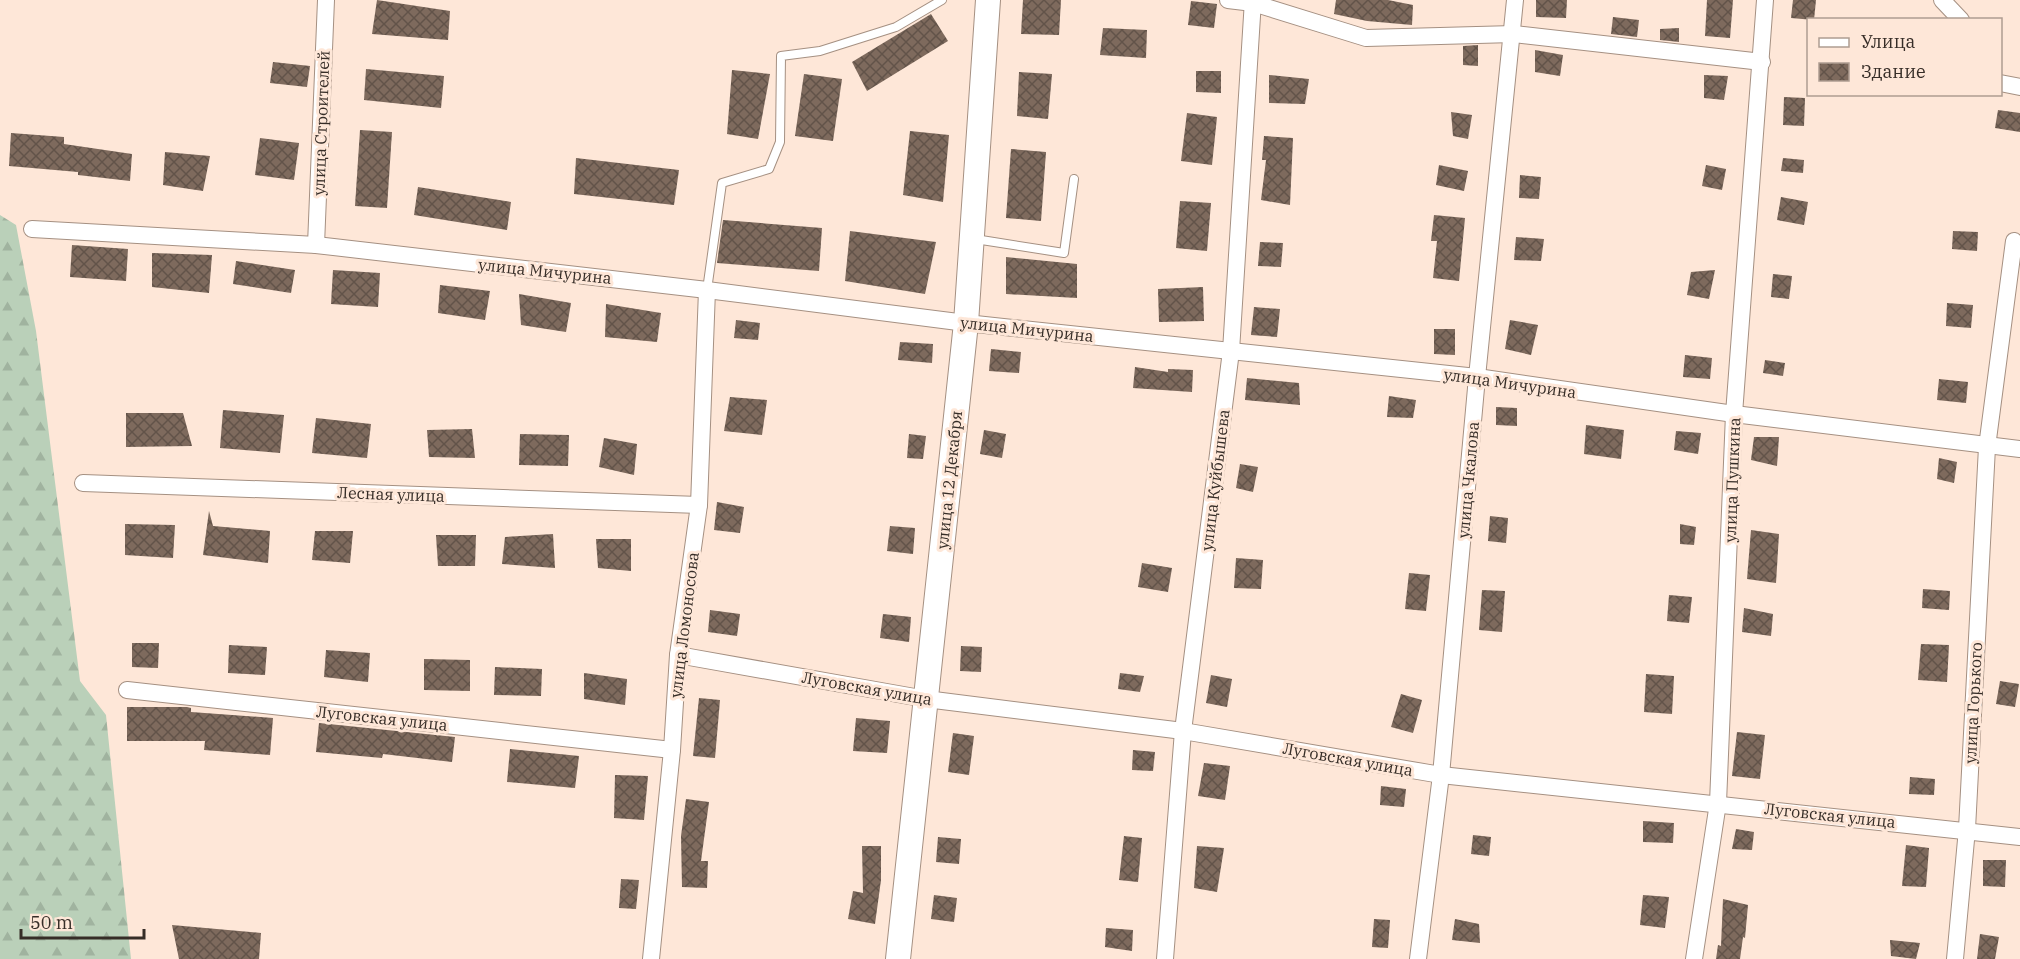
<svg xmlns="http://www.w3.org/2000/svg" width="2020" height="959" font-family="'IBM Plex Serif',serif">
<style>
.forest{fill:url(#forest-firs)}
.building{fill:url(#building-cross-hatch)}
.lines{fill:none;stroke-linecap:round;stroke-linejoin:round}
.lane-casing{stroke:#a59082;stroke-width:10}
.street-casing{stroke:#a59082;stroke-width:18}
.secondary-casing{stroke:#a59082;stroke-width:26}
.lane{stroke:#fff;stroke-width:8}
.street{stroke:#fff;stroke-width:16}
.secondary{stroke:#fff;stroke-width:24}
.labels{text-anchor:middle;dominant-baseline:central;stroke-width:6;stroke-linejoin:round;paint-order:stroke}
.street-label{font-size:16px;fill:#362d27;stroke:#fee7d8}
</style>
<defs>
<pattern id="forest-firs" width="22" height="20" patternUnits="userSpaceOnUse" patternTransform="scale(1.5)"><rect width="22" height="20" fill="#bad0b9"/><path d="M5 1l3.5 6h-7zM16 11l3.5 6h-7z" fill="#a0b39f"/></pattern>
<pattern id="building-cross-hatch" width="8" height="8" patternUnits="userSpaceOnUse" patternTransform="scale(1.5)"><rect width="8" height="8" fill="#7e6a5d"/><path d="M0 0l8 8M0 8l8-8" fill="none" stroke="#625349"/></pattern>
</defs>
<rect width="100%" height="100%" fill="#fee7d8"/>
<path class="forest" d="M0,215L16,225L36,331L80,681L106,715L131,959H0Z"/>
<g class="building">
<path d="M377,0L450,11L448,40L372,34Z"/>
<path d="M1023,0H1061L1059,35L1021,34Z"/>
<path d="M1336,0H1388L1413,5L1412,25L1367,21L1334,14Z"/>
<path d="M1536,0H1567L1566,18L1536,17Z"/>
<path d="M1707,0H1733L1730,38L1705,36Z"/>
<path d="M1793,0H1816L1814,20L1791,18Z"/>
<path d="M1191,1L1217,4L1214,28L1188,25Z"/>
<path d="M931,14L948,41L867,91L852,62Z"/>
<path d="M1613,17L1639,20L1637,37L1611,34Z"/>
<path d="M1103,28L1147,30L1146,58L1100,55Z"/>
<path d="M1679,28V42L1660,40V29Z"/>
<path d="M1478,45V66L1463,65V46Z"/>
<path d="M1535,50L1563,55L1560,76L1535,72Z"/>
<path d="M273,62L310,66L307,87L270,83Z"/>
<path d="M366,69L444,76L441,108L364,100Z"/>
<path d="M732,70L770,74L758,139L727,134Z"/>
<path d="M1196,71H1221V93L1196,92Z"/>
<path d="M1019,72L1052,74L1048,119L1017,116Z"/>
<path d="M804,74L842,79L833,141L795,136Z"/>
<path d="M1269,75L1309,79L1305,104L1269,103Z"/>
<path d="M1704,75L1728,76L1724,100L1704,98Z"/>
<path d="M1784,97L1805,98L1804,126L1783,125Z"/>
<path d="M1998,110L2020,113V132L1995,128Z"/>
<path d="M1451,112L1472,115L1468,139L1453,136Z"/>
<path d="M1187,113L1217,117L1212,165L1181,161Z"/>
<path d="M360,130L392,132L387,208L355,206Z"/>
<path d="M910,131L949,135L943,202L903,195Z"/>
<path d="M11,133L64,137V144L132,154L130,181L78,175V172L9,166Z"/>
<path d="M1264,136L1293,138L1290,205L1261,200L1266,160H1262Z"/>
<path d="M260,138L299,143L294,180L255,175Z"/>
<path d="M1011,149L1046,152L1041,221L1006,218Z"/>
<path d="M165,152L210,156L203,191L163,185Z"/>
<path d="M576,158L679,170L674,205L574,194Z"/>
<path d="M1783,158L1804,160L1803,173L1781,171Z"/>
<path d="M1439,165L1468,171L1464,191L1436,185Z"/>
<path d="M1706,165L1726,169L1722,190L1702,186Z"/>
<path d="M1520,175L1541,177L1539,199L1519,198Z"/>
<path d="M418,187L511,202L507,230L414,215Z"/>
<path d="M1781,197L1808,202L1804,225L1777,220Z"/>
<path d="M1180,201L1211,203L1207,251L1176,248Z"/>
<path d="M1434,215L1465,218L1459,281L1433,278L1437,241H1431Z"/>
<path d="M723,220L822,228L819,271L717,263Z"/>
<path d="M850,231L936,242L925,294L845,281Z"/>
<path d="M1953,231L1978,232L1977,251L1952,249Z"/>
<path d="M1516,237L1544,239L1541,261L1514,260Z"/>
<path d="M1260,242L1283,243L1281,267L1258,266Z"/>
<path d="M72,245L128,249L126,281L70,277Z"/>
<path d="M152,253L212,255L209,293L152,287Z"/>
<path d="M1006,257L1077,264V298L1006,294Z"/>
<path d="M236,261L295,270L291,293L233,284Z"/>
<path d="M333,270L380,273L378,307L331,304Z"/>
<path d="M1715,270L1709,299L1687,295L1691,272Z"/>
<path d="M1773,274L1792,276L1789,299L1771,297Z"/>
<path d="M440,285L490,291L485,320L438,313Z"/>
<path d="M1203,287L1204,321L1159,322L1158,289Z"/>
<path d="M519,294L571,303L566,332L521,325Z"/>
<path d="M1947,303L1973,305L1971,328L1946,326Z"/>
<path d="M606,304L661,313L657,342L605,337Z"/>
<path d="M1254,307L1280,309L1277,337L1251,335Z"/>
<path d="M736,320L760,323L758,340L734,338Z"/>
<path d="M1510,320L1538,325L1531,355L1505,349Z"/>
<path d="M1434,329H1455V355L1434,354Z"/>
<path d="M900,342L933,344L932,363L898,360Z"/>
<path d="M991,349L1021,352L1019,373L989,371Z"/>
<path d="M1685,355L1712,358L1710,379L1683,377Z"/>
<path d="M1765,360L1785,363L1783,376L1763,373Z"/>
<path d="M1135,367L1168,372V369L1193,370L1192,392L1133,388Z"/>
<path d="M1247,378L1299,383L1300,405L1245,400Z"/>
<path d="M1939,379L1968,382L1966,403L1937,400Z"/>
<path d="M1389,396L1416,400L1413,418L1387,417Z"/>
<path d="M730,397L767,400L762,435L724,431Z"/>
<path d="M1496,407L1517,408V426L1496,425Z"/>
<path d="M223,410L284,415L280,453L220,448Z"/>
<path d="M126,413H183L192,446L126,447Z"/>
<path d="M316,418L371,424L367,458L312,453Z"/>
<path d="M1586,425L1624,430L1621,459L1584,454Z"/>
<path d="M472,429L475,458L429,457L427,430Z"/>
<path d="M984,430L1006,434L1002,458L980,454Z"/>
<path d="M1676,431L1701,433L1698,454L1674,450Z"/>
<path d="M520,434L569,435L568,466L519,465Z"/>
<path d="M909,434L926,436L923,459L907,458Z"/>
<path d="M1754,437H1779L1777,466L1751,460Z"/>
<path d="M604,438L637,444L634,475L599,467Z"/>
<path d="M1939,458L1957,462L1954,483L1937,479Z"/>
<path d="M1240,464L1258,467L1253,492L1236,488Z"/>
<path d="M717,502L744,507L740,533L714,530Z"/>
<path d="M209,511L213,526L270,531L268,563L203,555Z"/>
<path d="M1490,516L1508,518L1506,543L1488,541Z"/>
<path d="M125,524L175,525L173,558L125,555Z"/>
<path d="M1680,524L1696,527L1694,545L1680,544Z"/>
<path d="M890,526L915,528L913,554L887,551Z"/>
<path d="M1751,530L1779,534L1776,583L1747,579Z"/>
<path d="M315,531H353L350,563L312,560Z"/>
<path d="M553,534L555,568L502,564L505,537Z"/>
<path d="M436,535H476L475,566H438Z"/>
<path d="M596,539H631V571L598,568Z"/>
<path d="M1236,558L1263,560L1261,589L1234,588Z"/>
<path d="M1142,563L1172,568L1168,592L1138,587Z"/>
<path d="M1409,573L1430,575L1426,611L1405,609Z"/>
<path d="M1923,589L1950,591L1949,610L1922,608Z"/>
<path d="M1482,590L1505,591L1502,632L1479,630Z"/>
<path d="M1669,595L1692,597L1689,623L1667,621Z"/>
<path d="M1744,608L1773,614L1771,636L1742,632Z"/>
<path d="M710,610L740,614L737,636L708,632Z"/>
<path d="M883,614L911,617L909,642L880,638Z"/>
<path d="M132,643H159L158,668L132,667Z"/>
<path d="M1921,644L1949,645L1947,682L1918,680Z"/>
<path d="M229,645L267,647L265,675L228,673Z"/>
<path d="M961,646L982,647L981,672L960,671Z"/>
<path d="M326,650L370,653L368,682L324,677Z"/>
<path d="M424,659L470,660V691L424,690Z"/>
<path d="M495,667L542,669L541,696L494,695Z"/>
<path d="M584,673L627,679L625,705L584,699Z"/>
<path d="M1120,673L1144,676L1140,692L1118,689Z"/>
<path d="M1646,674L1674,676L1672,714L1644,712Z"/>
<path d="M1211,675L1232,679L1227,707L1206,703Z"/>
<path d="M2000,681L2019,684L2015,707L1996,704Z"/>
<path d="M1401,694L1422,700L1413,733L1391,727Z"/>
<path d="M699,698L720,700L715,758L693,756Z"/>
<path d="M127,707H187L191,708V712L273,718L270,755L204,750L205,741H127Z"/>
<path d="M856,718L890,721L887,753L853,751Z"/>
<path d="M319,723L455,737L452,762L383,754L382,758L316,752Z"/>
<path d="M1737,732L1765,735L1760,779L1732,776Z"/>
<path d="M953,733L974,736L969,775L948,772Z"/>
<path d="M510,749L579,756L575,788L507,782Z"/>
<path d="M1133,750L1155,752L1153,771L1132,770Z"/>
<path d="M1204,763L1230,766L1225,800L1198,796Z"/>
<path d="M615,775L648,776L644,820L614,818Z"/>
<path d="M1910,777L1935,779L1934,795L1909,794Z"/>
<path d="M1381,786L1406,789L1404,807L1380,805Z"/>
<path d="M686,799L709,802L701,861H708L707,888L682,887L681,836Z"/>
<path d="M1643,821L1674,823L1673,843L1643,842Z"/>
<path d="M1736,829L1754,832L1752,850L1732,849Z"/>
<path d="M1473,835L1491,837L1489,856L1471,854Z"/>
<path d="M1124,836L1142,838L1138,882L1119,880Z"/>
<path d="M938,837L961,839L959,864L936,862Z"/>
<path d="M1906,845L1929,848L1926,887L1902,886Z"/>
<path d="M862,846H881V880L875,924L848,919L853,891L863,893Z"/>
<path d="M1197,846L1224,848L1217,892L1194,888Z"/>
<path d="M1983,860H2006L2005,887L1983,886Z"/>
<path d="M621,879L639,880L636,909L619,908Z"/>
<path d="M934,895L957,898L954,922L931,919Z"/>
<path d="M1643,895L1669,897L1665,928L1640,925Z"/>
<path d="M1723,899L1748,905L1745,938L1743,937L1740,959H1716L1718,945L1721,946Z"/>
<path d="M1374,919L1390,920L1388,948L1372,947Z"/>
<path d="M1455,919L1479,924L1480,943L1452,940Z"/>
<path d="M172,925L261,933L259,959H179Z"/>
<path d="M1106,928L1133,930L1132,951L1105,947Z"/>
<path d="M1980,934L1999,937L1995,959H1977Z"/>
<path d="M1890,940L1920,943L1916,959L1891,956Z"/>
</g>
<g class="lines">
<defs>
<g id="lane">
<path d="M975,239L1064,253L1074,179"/>
<path d="M707,290L722,183L769,169L780,142L781,56L820,51L896,27L942,0"/>
</g>
<g id="street">
<path d="M1228,0L1253,3L1366,38L1514,34L1762,62"/>
<path d="M1942,0L1961,20"/>
<path d="M2000,83L2020,87"/>
<path d="M32,229L316,245L707,290L966,323L1477,377L1734,414L2020,449"/>
<path d="M316,245L326,0"/>
<path d="M83,483L699,505"/>
<path d="M678,655L926,699L1183,731L1441,775L2020,837"/>
<path d="M127,690L672,750"/>
<path d="M651,959L672,750L678,655L699,505L707,290"/>
<path d="M1165,959L1183,731L1231,351L1253,0"/>
<path d="M1418,959L1441,775L1477,377L1515,0"/>
<path d="M1694,959L1718,803L1734,414L1765,0"/>
<path d="M1955,959L1967,829L1987,447L2014,241"/>
</g>
<path id="secondary" d="M898,959L966,323L988,0"/>
</defs>
<use href="#lane" class="lane-casing"/>
<use href="#street" class="street-casing"/>
<use href="#secondary" class="secondary-casing"/>
<use href="#lane" class="lane"/>
<use href="#street" class="street"/>
<use href="#secondary" class="secondary"/>
</g>
<g class="labels">
<g class="street-label">
<text transform="translate(321 123) rotate(-88)">улица Строителей</text>
<text transform="translate(545 271) rotate(6)">улица Мичурина</text>
<text transform="translate(1027 329) rotate(6)">улица Мичурина</text>
<text transform="translate(1510 383) rotate(8)">улица Мичурина</text>
<text transform="translate(949 480) rotate(-84)">улица 12 Декабря</text>
<text transform="translate(1215 480) rotate(-83)">улица Куйбышева</text>
<text transform="translate(1468 480) rotate(-85)">улица Чкалова</text>
<text transform="translate(1732 480) rotate(-88)">улица Пушкина</text>
<text transform="translate(391 494) rotate(2)">Лесная улица</text>
<text transform="translate(684 625) rotate(-83)">улица Ломоносова</text>
<text transform="translate(867 688) rotate(10)">Луговская улица</text>
<text transform="translate(1973 703) rotate(-87)">улица Горького</text>
<text transform="translate(382 718) rotate(6)">Луговская улица</text>
<text transform="translate(1348 759) rotate(10)">Луговская улица</text>
<text transform="translate(1830 815) rotate(6)">Луговская улица</text>
</g>
</g>
<rect x="1807" y="18" width="195" height="78" fill="#fee7d8" stroke="#ae9d91" stroke-width="1.5"/>
<rect x="1819" y="38" width="30" height="9" fill="#ffffff" stroke="#ae9d91" stroke-width="1.5"/>
<text x="1861" y="48" font-size="18" fill="#362d27">Улица</text>
<rect x="1819" y="63" width="30" height="18" fill="url(#building-cross-hatch)" stroke="#ae9d91" stroke-width="1.5"/>
<text x="1861" y="78" font-size="18" fill="#362d27">Здание</text>
<path d="M21 929v9h123v-9" fill="none" stroke="#362d27" stroke-width="3"/>
<text x="30" y="929" font-size="18" fill="#362d27" stroke="#fee7d8" stroke-width="4.5" paint-order="stroke">50 m</text>
</svg>
